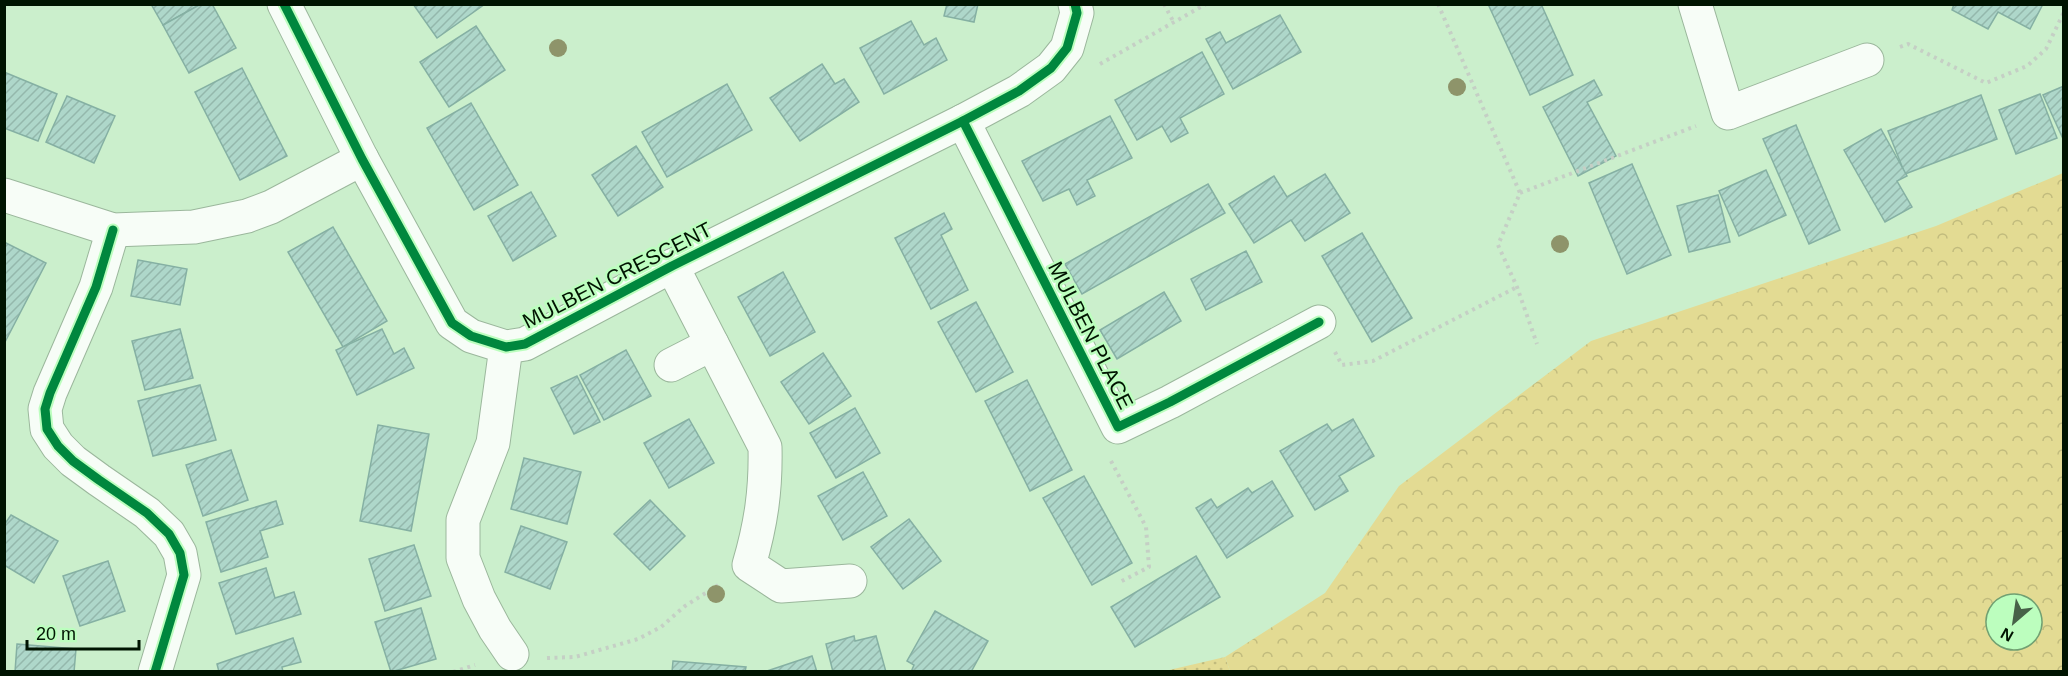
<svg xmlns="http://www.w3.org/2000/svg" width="2068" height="676" font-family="Helvetica,sans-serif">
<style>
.grass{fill:url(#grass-dots)}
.forest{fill:url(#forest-crowns);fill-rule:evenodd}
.building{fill:url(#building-hatch);stroke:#85b0a3;stroke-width:1.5}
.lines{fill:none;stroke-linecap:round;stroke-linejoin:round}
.minor-casing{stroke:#9bb79c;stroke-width:35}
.path{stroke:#c5cfc5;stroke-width:4;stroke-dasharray:3 4.5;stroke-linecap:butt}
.minor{stroke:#f7fdf7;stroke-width:33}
.cycleway-casing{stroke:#bcfebe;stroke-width:13}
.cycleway{stroke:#00873e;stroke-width:9}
.tree{fill:#8e946a}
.labels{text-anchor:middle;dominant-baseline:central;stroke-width:5;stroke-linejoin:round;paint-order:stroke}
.street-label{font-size:21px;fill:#001401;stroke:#bcfebe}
</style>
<defs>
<pattern id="grass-dots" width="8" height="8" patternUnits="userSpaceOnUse" patternTransform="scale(1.5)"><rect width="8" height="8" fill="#e3db93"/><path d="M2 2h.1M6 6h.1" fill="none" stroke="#c1bb7d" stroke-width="1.8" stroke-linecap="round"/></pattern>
<pattern id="forest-crowns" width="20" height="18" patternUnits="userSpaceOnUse" patternTransform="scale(1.5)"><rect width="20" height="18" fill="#e3db93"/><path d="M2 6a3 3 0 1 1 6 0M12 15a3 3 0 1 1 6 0" fill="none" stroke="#c1bb7d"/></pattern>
<pattern id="building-hatch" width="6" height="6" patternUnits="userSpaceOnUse" patternTransform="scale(1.5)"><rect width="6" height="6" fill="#aed7ca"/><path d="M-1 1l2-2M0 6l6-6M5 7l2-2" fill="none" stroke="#94b8ac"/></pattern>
</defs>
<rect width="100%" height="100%" fill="#cbefcc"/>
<path class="grass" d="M1225,657L1230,671H1165Z"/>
<path class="forest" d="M2063,173V671H1230L1225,657L1325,593L1399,486L1591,341L1936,226ZM1996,604H2032V640H1996Z"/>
<g class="building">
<path d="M151,4H201L163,25Z"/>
<path d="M201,4H212L236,48L189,73L163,25Z"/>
<path d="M413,4H485L437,38Z"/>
<path d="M947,4H978L974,22L944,16Z"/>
<path d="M1488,4H1541L1573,75L1530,95Z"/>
<path d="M1954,4H2043L2030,29L1998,12L1988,29L1952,10Z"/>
<path d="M1280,15L1301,52L1233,89L1206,39L1220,32L1226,43Z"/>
<path d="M911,21L924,45L936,38L947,60L884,94L860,48Z"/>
<path d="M476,26L505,70L449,107L420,62Z"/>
<path d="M1202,52L1224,94L1180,118L1188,133L1171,142L1162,126L1137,140L1115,100Z"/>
<path d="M822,64L835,84L844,79L859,102L800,141L770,98Z"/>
<path d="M242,68L287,156L240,180L195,92Z"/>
<path d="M4,72L57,94L38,141L4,128Z"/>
<path d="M1594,80L1602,95L1587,102L1616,156L1578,176L1543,107Z"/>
<path d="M727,84L752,130L667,177L642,132Z"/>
<path d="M2064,86V141L2043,95Z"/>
<path d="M2040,94L2057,138L2016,154L1999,110Z"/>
<path d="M1981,95L1997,139L1905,174L1888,131Z"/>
<path d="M67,96L115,116L94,163L46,142Z"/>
<path d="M471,103L518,185L474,210L427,128Z"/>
<path d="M1110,116L1132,158L1087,180L1095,196L1077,205L1069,189L1043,201L1022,161Z"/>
<path d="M1796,125L1840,230L1809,244L1763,139Z"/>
<path d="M1881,129L1907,176L1897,181L1912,207L1885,222L1844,150Z"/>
<path d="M636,146L663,187L618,216L592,175Z"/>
<path d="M1632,164L1671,255L1627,274L1589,183Z"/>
<path d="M1766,170L1786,215L1739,236L1719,191Z"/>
<path d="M1325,174L1350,213L1305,241L1291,220L1254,243L1229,204L1274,176L1287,197Z"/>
<path d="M1208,184L1225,213L1082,294L1065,264Z"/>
<path d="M531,192L556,236L513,261L488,216Z"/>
<path d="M1718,195L1730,242L1689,252L1677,206Z"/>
<path d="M944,213L952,229L941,235L968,290L931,309L895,238Z"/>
<path d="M333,227L387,321L343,347L288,252Z"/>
<path d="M1362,233L1412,318L1372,342L1322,256Z"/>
<path d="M4,242L46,263L4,344Z"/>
<path d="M1246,251L1262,282L1206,310L1191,279Z"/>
<path d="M138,260L187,269L180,305L131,296Z"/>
<path d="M783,272L815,332L770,356L738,297Z"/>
<path d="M1164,292L1181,321L1117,359L1100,330Z"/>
<path d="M976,302L1013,372L976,392L938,322Z"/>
<path d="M180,329L193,378L145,390L132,341Z"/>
<path d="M382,329L394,354L404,348L414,368L357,395L336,350Z"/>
<path d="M626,350L651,396L604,420L580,375Z"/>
<path d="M823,353L851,396L809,424L781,382Z"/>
<path d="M577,376L600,422L574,434L551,388Z"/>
<path d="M1027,380L1072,470L1030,491L985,401Z"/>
<path d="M200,385L216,440L153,456L138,401Z"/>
<path d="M855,408L880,453L836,478L810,433Z"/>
<path d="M689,419L714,463L669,488L644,443Z"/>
<path d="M1353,419L1374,456L1339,476L1348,491L1315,510L1280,451L1327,424L1332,431Z"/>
<path d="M378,425L429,434L411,531L360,521Z"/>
<path d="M231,450L248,500L203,516L186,465Z"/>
<path d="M524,458L581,472L567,524L511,509Z"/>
<path d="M863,472L887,516L843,540L818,496Z"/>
<path d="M1084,476L1132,563L1092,585L1043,498Z"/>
<path d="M1272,481L1293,516L1227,558L1196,508L1211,499L1217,508L1248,488L1252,493Z"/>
<path d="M650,500L685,536L650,570L614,534Z"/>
<path d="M276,501L283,524L260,531L268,557L221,572L206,522Z"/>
<path d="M11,515L58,541L34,583L4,565V525Z"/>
<path d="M909,519L941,561L903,589L871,547Z"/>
<path d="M521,526L567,542L550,589L505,572Z"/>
<path d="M414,545L431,596L385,611L369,559Z"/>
<path d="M1196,556L1220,597L1135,647L1111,607Z"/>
<path d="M108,561L125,611L80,626L63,576Z"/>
<path d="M266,568L275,598L294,592L301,614L236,634L219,583Z"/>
<path d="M421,608L436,659L391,672L375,622Z"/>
<path d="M935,611L988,641L971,672H911L914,665L907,661Z"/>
<path d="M854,636L855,641L876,636L886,672H833L826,644Z"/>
<path d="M293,638L301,662L282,667L283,672H219L217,664Z"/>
<path d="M17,644L76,649L74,672H15Z"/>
<path d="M812,656L817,672H764Z"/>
<path d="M673,661L746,667L745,672H672Z"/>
</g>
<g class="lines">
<defs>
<g id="minor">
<path d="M284,4L362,159L452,323L471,336L506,347L525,344L672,266L963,121L1019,91L1051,68L1067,48L1077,13L1075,4"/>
<path d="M1695,4L1728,113L1867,60"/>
<path d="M963,121L1118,427L1170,402L1319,322"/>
<path d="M4,195L113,230L194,227L247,216L271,207L362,159"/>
<path d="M113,230L96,287L50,393L45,409L47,429L58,446L73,461L99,480L147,513L169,534L180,553L184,575L155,672"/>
<path d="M672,266L765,447C766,490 761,524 749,565L781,586L850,581"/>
<path d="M506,347L493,443L463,520V558L479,599L495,629L512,654"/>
<path d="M671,365L712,344"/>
</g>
</defs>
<use href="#minor" class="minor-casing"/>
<g class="path">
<path d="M1164,4L1173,21"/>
<path d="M1438,4L1520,193L1498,245L1517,287L1537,344"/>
<path d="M1900,47L1908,44L1986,83L2027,66L2046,49L2064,12"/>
<path d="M1100,64L1206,4"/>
<path d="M1520,193L1696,126"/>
<path d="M1335,352L1342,365L1373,361L1517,287"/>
<path d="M1111,461L1146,527L1149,567L1118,583"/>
<path d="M547,658L575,657L638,639L661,627L685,606L720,584"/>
<path d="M453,672L475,665"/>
</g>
<use href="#minor" class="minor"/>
<defs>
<g id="cycleway">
<path d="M284,4L362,159L452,323L471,336L506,347L525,344L672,266L963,121L1019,91L1051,68L1067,48L1077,13L1075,4"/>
<path d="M963,121L1118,427L1170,402L1319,322"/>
<path d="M113,230L96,287L50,393L45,409L47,429L58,446L73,461L99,480L147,513L169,534L180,553L184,575L155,672"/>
</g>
</defs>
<use href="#cycleway" class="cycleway-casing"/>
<use href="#cycleway" class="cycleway"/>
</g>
<g class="tree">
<circle cx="558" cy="48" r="9"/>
<circle cx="1457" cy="87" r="9"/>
<circle cx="1560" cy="244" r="9"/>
<circle cx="716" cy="594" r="9"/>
</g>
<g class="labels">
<g class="street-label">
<text transform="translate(617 275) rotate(-27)">MULBEN CRESCENT</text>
<text transform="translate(1091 335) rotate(63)">MULBEN PLACE</text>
</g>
</g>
<rect width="2068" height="676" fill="none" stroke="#001401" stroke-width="12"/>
<g transform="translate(2014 622) rotate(209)"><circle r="28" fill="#bcfebe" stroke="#71a072" stroke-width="1.5"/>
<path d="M0-4.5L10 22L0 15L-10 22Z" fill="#476148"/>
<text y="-9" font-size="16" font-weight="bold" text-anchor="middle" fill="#001401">N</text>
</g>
<path d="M27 640v9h112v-9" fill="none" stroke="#001401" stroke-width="3"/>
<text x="36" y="640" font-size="18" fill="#001401" stroke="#bcfebe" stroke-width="4.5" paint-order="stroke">20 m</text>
</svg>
